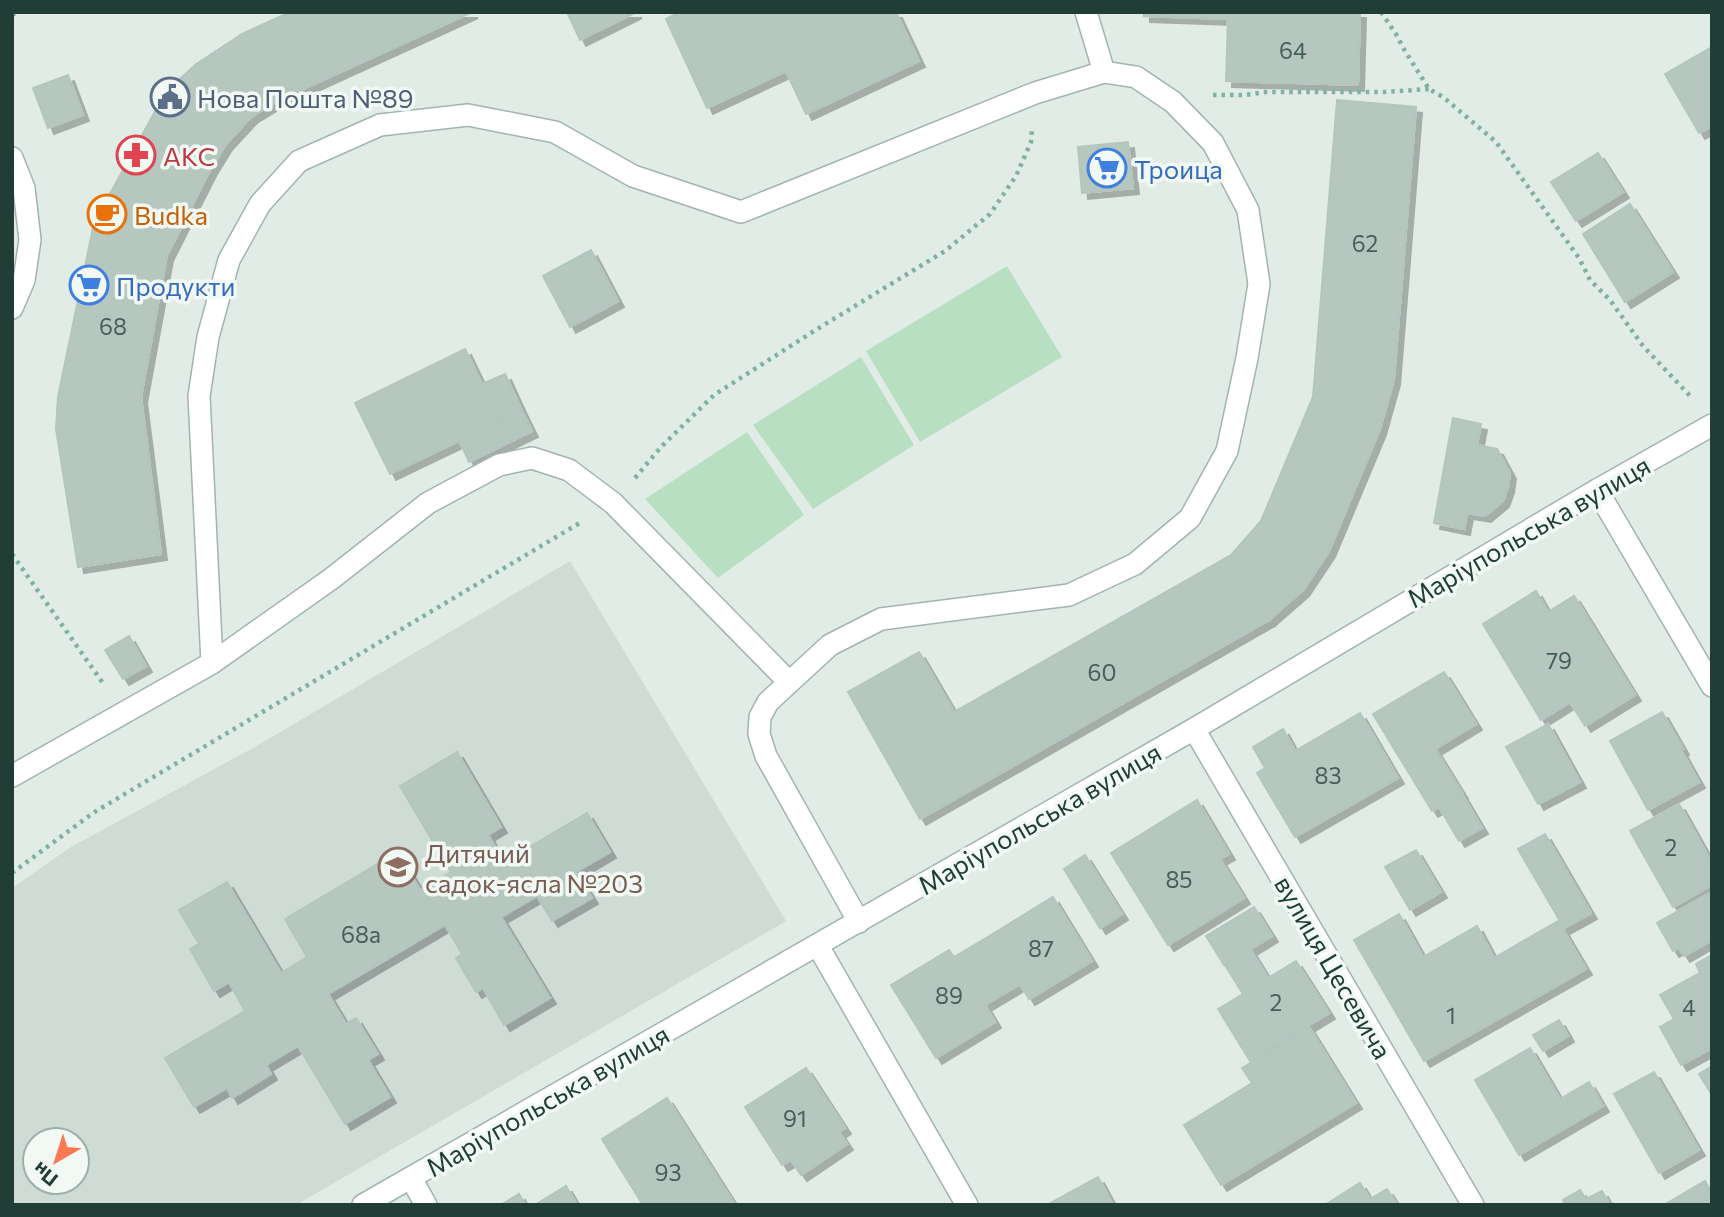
<svg xmlns="http://www.w3.org/2000/svg" width="1724" height="1217" font-family="Commissioner,sans-serif">
<style>
.built{fill:#cfdcd6;fill-rule:evenodd}
.green{fill:#b9dfc2}
.building{fill:#b6c7c0;stroke:#b3c6be;stroke-width:2;filter:url(#shadow)}
.lines{fill:none;stroke-linecap:round;stroke-linejoin:round}
.minor-casing{stroke:#a3b4ae;stroke-width:24}
.path{stroke:#80b2a1;stroke-width:4.5;stroke-dasharray:3.5 5;stroke-linecap:butt}
.minor{stroke:#fff;stroke-width:21}
.labels{text-anchor:middle;dominant-baseline:central;stroke-width:7;stroke-linejoin:round;paint-order:stroke}
.number-label{font-size:23px;fill:#466058}
.service-label{font-size:26px;fill:#4e5e75;stroke:#f2f9f5;text-anchor:start}
.health-label{font-size:26px;fill:#be3a42;stroke:#f2f9f5;text-anchor:start}
.shop-label{font-size:26px;fill:#366cbe;stroke:#f2f9f5;text-anchor:start}
.food-label{font-size:26px;fill:#c56008;stroke:#f2f9f5;text-anchor:start}
.street-label{font-size:26px;fill:#203e36;stroke:#f2f9f5}
.education-label{font-size:26px;fill:#785e54;stroke:#f2f9f5;text-anchor:start}
</style>
<defs>
<filter id="shadow"><feDropShadow dx="6" dy="6" stdDeviation="0" flood-color="#0004"/></filter>
</defs>
<rect width="100%" height="100%" fill="#e1ece7"/>
<path class="built" d="M570,561L786,921L296,1205H12V888L71,847L253,748ZM35,1140H77V1182H35Z"/>
<g class="green">
<path d="M1007,266L1062,357L920,442L866,351Z"/>
<path d="M861,357L914,445L813,509L753,425Z"/>
<path d="M747,432L804,515L718,578L645,499Z"/>
</g>
<g class="building">
<path d="M290,12H472L279,100L251,117L226,144L210,170L167,255L141,397L161,554L78,567L56,429L58,397L94,223L165,93L195,65L242,34Z"/>
<path d="M567,12H636L580,40Z"/>
<path d="M680,12H896L919,61L806,114L786,71L707,108L666,19Z"/>
<path d="M1144,12H1360L1358,85L1226,81L1228,19L1144,16Z"/>
<path d="M1712,47V126L1699,133L1665,74Z"/>
<path d="M68,75L83,115L48,128L33,88Z"/>
<path d="M1337,100L1416,107L1394,379L1380,429L1329,551L1303,590L1269,620L1231,555L1261,521L1313,397Z"/>
<path d="M1128,142L1133,188L1082,193L1078,147Z"/>
<path d="M1598,153L1623,192L1576,221L1551,182Z"/>
<path d="M1630,204L1673,272L1625,302L1583,234Z"/>
<path d="M591,250L618,301L570,327L543,276Z"/>
<path d="M465,349L500,421L390,474L355,403Z"/>
<path d="M505,374L522,411L500,421L482,384Z"/>
<path d="M522,411L532,431L469,462L459,440Z"/>
<path d="M1453,418L1481,424L1477,445L1497,449L1510,473L1508,487L1503,501L1485,516L1467,513L1464,529L1434,523Z"/>
<path d="M1231,555L1269,620L920,819L848,692L919,652L954,712Z"/>
<path d="M1536,591L1548,612L1574,596L1635,695L1585,726L1570,702L1541,720L1483,624Z"/>
<path d="M129,636L146,666L123,679L105,650Z"/>
<path d="M1444,672L1476,724L1435,749L1462,793L1432,811L1373,714Z"/>
<path d="M1662,712L1683,749L1631,779L1610,741Z"/>
<path d="M1360,713L1398,778L1295,837L1257,773L1265,768L1253,747L1283,729L1295,751Z"/>
<path d="M1548,724L1580,782L1538,804L1506,747Z"/>
<path d="M1681,750L1699,782L1648,810L1631,779Z"/>
<path d="M457,752L501,827L488,835L504,862L587,813L610,852L576,872L592,898L552,921L537,896L501,917L550,998L504,1025L483,988L476,992L456,958L462,954L445,925L328,994L346,1024L356,1018L378,1054L368,1060L390,1097L345,1124L298,1046L266,1065L271,1074L232,1098L227,1088L194,1107L165,1058L245,1011L229,982L214,991L190,949L199,944L179,910L227,882L281,973L307,957L285,919L398,852L420,890L451,872L400,786Z"/>
<path d="M1462,794L1482,828L1459,841L1439,807Z"/>
<path d="M1197,800L1229,854L1220,859L1244,898L1168,945L1111,853Z"/>
<path d="M1679,804L1712,863V885L1673,907L1630,831Z"/>
<path d="M1545,834L1591,913L1564,928L1518,849Z"/>
<path d="M1416,850L1441,892L1410,910L1385,867Z"/>
<path d="M1085,855L1122,914L1100,928L1064,869Z"/>
<path d="M1712,892V940L1684,956L1679,948L1673,951L1657,923Z"/>
<path d="M1053,897L1092,961L1029,999L991,935Z"/>
<path d="M1254,907L1272,936L1224,965L1206,936Z"/>
<path d="M1399,914L1423,957L1477,926L1494,958L1558,921L1586,969L1424,1061L1354,940Z"/>
<path d="M991,935L1020,984L985,1005L995,1022L936,1058L891,985L949,950L954,957Z"/>
<path d="M1250,949L1268,978L1296,961L1329,1013L1250,1061L1218,1009L1243,994L1225,965Z"/>
<path d="M1712,955V1048L1681,1065L1660,1027L1674,1019L1660,995L1700,973L1696,964Z"/>
<path d="M1559,1020L1568,1036L1543,1051L1533,1035Z"/>
<path d="M1309,1027L1356,1103L1221,1185L1184,1125L1252,1083L1242,1068Z"/>
<path d="M1530,1048L1560,1099L1589,1082L1603,1106L1519,1155L1475,1080Z"/>
<path d="M1712,1066V1095L1699,1074Z"/>
<path d="M806,1068L845,1128L839,1132L847,1144L801,1175L791,1160L782,1165L745,1107Z"/>
<path d="M1654,1072L1699,1150L1659,1173L1614,1094Z"/>
<path d="M667,1098L735,1205H643L602,1139Z"/>
<path d="M1098,1177L1113,1205H1047Z"/>
<path d="M1705,1181L1712,1194V1205H1664Z"/>
<path d="M1360,1183L1370,1199L1387,1189L1397,1205H1325Z"/>
<path d="M566,1186L577,1205H535Z"/>
<path d="M1580,1190L1586,1199L1602,1191L1610,1205H1565L1563,1200Z"/>
<path d="M519,1194L525,1205H501Z"/>
</g>
<g class="lines">
<defs>
<g id="minor">
<path d="M1086,12L1104,72"/>
<path d="M12,158L24,188L30,240L24,280L12,308"/>
<path d="M1597,490L1712,686"/>
<path d="M212,663L199,396L208,337L229,260L260,204L299,161L380,125L468,115L555,132L633,176L741,212L1035,93L1104,72L1136,77L1173,102L1213,143L1248,210L1259,284L1247,358L1227,451L1190,518L1135,564L1069,595L881,619L830,645L768,702L760,717L759,734L766,756L859,922"/>
<path d="M1194,729L1473,1205"/>
<path d="M12,776L212,663L331,579L428,503L499,465L532,458L569,470L613,503L789,682"/>
<path d="M818,946L967,1205"/>
<path d="M411,1178L426,1205"/>
<path d="M363,1205L1194,729L1597,490L1712,425"/>
</g>
</defs>
<use href="#minor" class="minor-casing"/>
<g class="path">
<path d="M1381,12L1396,34L1405,51L1429,89L1443,97L1496,142L1579,258L1590,280L1610,300L1643,346L1692,398"/>
<path d="M12,15L18,12"/>
<path d="M1213,95H1245L1265,92H1384L1429,89"/>
<path d="M635,478L661,447L714,395L814,331L945,251L990,214L1016,176L1031,142L1032,129"/>
<path d="M12,554L105,686"/>
<path d="M12,873L93,813L583,521"/>
</g>
<use href="#minor" class="minor"/>
</g>
<defs>
<symbol id="civic-ring" viewBox="-11 -11 22 22"><circle r="9.5" fill="#f2f9f5" stroke="#5c6f8a" stroke-width="1.5"/><path d="M-.6-6.5H3V-4.5H.6V-3L4-1V1h2V6H-6V1h2V-1L-.6-3ZM-1.2 2.5V6h2.4V2.5Z" fill="#5c6f8a"/></symbol>
<symbol id="pharmacy-ring" viewBox="-11 -11 22 22"><circle r="9.5" fill="#f2f9f5" stroke="#e0444e" stroke-width="1.5"/><path d="M-2-6h4v4h4v4h-4v4h-4v-4h-4v-4h4Z" fill="#e0444e"/></symbol>
<symbol id="supermarket-ring" viewBox="-11 -11 22 22"><circle r="9.5" fill="#f2f9f5" stroke="#3f7fe0" stroke-width="1.5"/><path d="M-6-5.5h2.5l.6 2H6L4.5 2H-2.5L-4.4-4H-6ZM-1.5 3.2a1.3 1.3 0 1 0 .1 0ZM3 3.2a1.3 1.3 0 1 0 .1 0Z" fill="#3f7fe0"/></symbol>
<symbol id="cafe-ring" viewBox="-11 -11 22 22"><circle r="9.5" fill="#f2f9f5" stroke="#e8710a" stroke-width="1.5"/><path d="M-5.5-4.5H6V0H3Q3 3.5 0 3.5H-2.5Q-5.5 3.5-5.5 0ZM3-3.2v2h1.7v-2ZM-6 4.5H4V6H-6Z" fill="#e8710a"/></symbol>
<symbol id="school-ring" viewBox="-11 -11 22 22"><circle r="9.5" fill="#f2f9f5" stroke="#8d6e63" stroke-width="1.5"/><path d="M0-5L7-2L0 1L-7-2ZM-4 1L0 2.5L4 1V4Q0 6-4 4Z" fill="#8d6e63"/></symbol>
</defs>
<g fill-rule="evenodd">
<use href="#civic-ring" x="148" y="75" width="44" height="44"/>
<use href="#pharmacy-ring" x="114" y="133" width="44" height="44"/>
<use href="#supermarket-ring" x="1085" y="146" width="44" height="44"/>
<use href="#cafe-ring" x="85" y="192" width="44" height="44"/>
<use href="#supermarket-ring" x="67" y="263" width="44" height="44"/>
<use href="#school-ring" x="376" y="845" width="44" height="44"/>
</g>
<g class="labels">
<g class="number-label">
<text x="1293" y="50">64</text>
<text x="1365" y="243">62</text>
<text x="113" y="326">68</text>
<text x="1559" y="660">79</text>
<text x="1102" y="672">60</text>
<text x="1328" y="775">83</text>
<text x="1671" y="847">2</text>
<text x="1179" y="879">85</text>
<text x="361" y="934">68а</text>
<text x="1041" y="948">87</text>
<text x="949" y="995">89</text>
<text x="1276" y="1002">2</text>
<text x="1689" y="1007">4</text>
<text x="1451" y="1015">1</text>
<text x="795" y="1118">91</text>
<text x="668" y="1172">93</text>
</g>
<g class="service-label">
<text x="197" y="97">Нова Пошта №89</text>
</g>
<g class="health-label">
<text x="163" y="155">АКС</text>
</g>
<g class="shop-label">
<text x="1134" y="168">Троица</text>
<text x="116" y="285">Продукти</text>
</g>
<g class="food-label">
<text x="134" y="214">Budka</text>
</g>
<g class="street-label">
<text transform="translate(1528 531) rotate(-30)">Маріупольська вулиця</text>
<text transform="translate(1039 818) rotate(-30)">Маріупольська вулиця</text>
<text transform="translate(1334 967) rotate(60)">вулиця Цесевича</text>
<text transform="translate(547 1100) rotate(-30)">Маріупольська вулиця</text>
</g>
<g class="education-label">
<text x="425" y="852">Дитячий<tspan x="425" dy="30">садок-ясла №203</tspan></text>
</g>
</g>
<rect width="1724" height="1217" fill="none" stroke="#203e36" stroke-width="28"/>
<g transform="translate(56 1161) rotate(219)"><circle r="33" fill="#f2f9f5" stroke="#9eaea9" stroke-width="2"/>
<path d="M0-5L12 26L0 18L-12 26Z" fill="#f97953"/>
<text y="-10" font-size="19" font-weight="bold" text-anchor="middle" fill="#203e36">Пн</text>
</g>
</svg>
